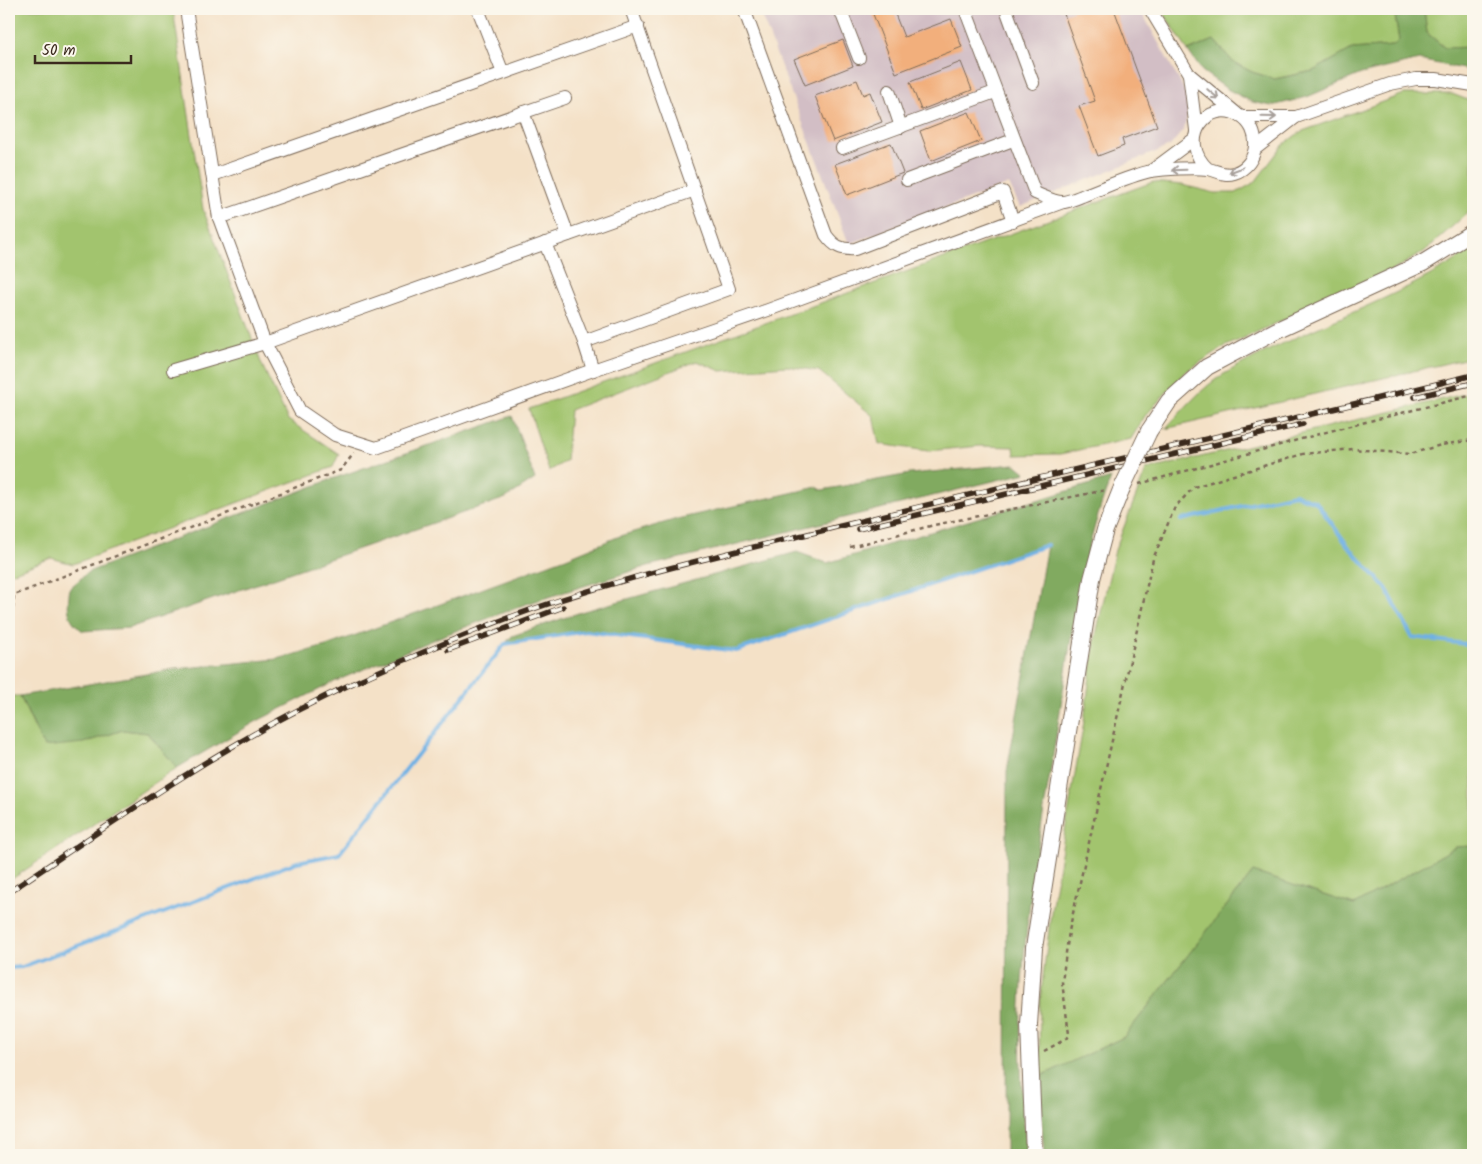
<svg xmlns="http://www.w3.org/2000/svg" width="1482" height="1164" font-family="Kalam,sans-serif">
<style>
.industrial{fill:#d2bec5}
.green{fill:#a2c46e;stroke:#6e7746}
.forest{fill:#81aa61;stroke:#5e6a40}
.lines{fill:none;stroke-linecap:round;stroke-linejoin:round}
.stream{stroke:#6fb1e4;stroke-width:4}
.building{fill:#f2af7b}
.minor-casing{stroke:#7c6a59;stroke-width:14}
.major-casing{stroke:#7c6a59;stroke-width:18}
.path{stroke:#7c6a59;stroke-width:2.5;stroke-dasharray:4 4;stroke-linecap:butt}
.minor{stroke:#fff;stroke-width:12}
.major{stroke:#fff;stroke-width:16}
.rail-casing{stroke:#3b2a1e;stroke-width:5.5}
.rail{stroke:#fbf7ec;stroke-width:4;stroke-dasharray:11;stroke-linecap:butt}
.major-bridge-casing{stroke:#7c6a59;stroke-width:18;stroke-linecap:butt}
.major-bridge{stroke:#fff;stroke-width:16}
.oneway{stroke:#a79f9a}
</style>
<rect width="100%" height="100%" fill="#fbf7ec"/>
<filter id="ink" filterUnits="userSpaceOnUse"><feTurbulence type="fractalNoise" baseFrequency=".02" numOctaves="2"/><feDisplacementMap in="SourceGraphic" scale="10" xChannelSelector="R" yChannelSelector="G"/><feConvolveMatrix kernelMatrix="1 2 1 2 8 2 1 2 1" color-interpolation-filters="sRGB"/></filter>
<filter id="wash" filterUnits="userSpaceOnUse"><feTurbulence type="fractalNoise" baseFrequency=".0096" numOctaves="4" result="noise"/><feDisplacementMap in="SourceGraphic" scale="20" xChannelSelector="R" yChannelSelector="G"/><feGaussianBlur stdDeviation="1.12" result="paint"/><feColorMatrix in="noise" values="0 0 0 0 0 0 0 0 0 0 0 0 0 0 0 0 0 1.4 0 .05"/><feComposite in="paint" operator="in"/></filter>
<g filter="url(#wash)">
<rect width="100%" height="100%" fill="#f4e1c7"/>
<path class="industrial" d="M759,9H1140L1186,93L1188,112L1184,129L1170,146L1020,207L1009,184L849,244Z"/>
<g class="green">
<path d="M9,9H173L203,209L262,365L288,420L339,454L333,467L73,564L51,558L9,574Z"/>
<path d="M1161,9H1394L1399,41L1393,46L1352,49L1313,71L1274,79L1252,72L1233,62L1214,40L1188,51Z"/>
<path d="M1424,9H1473V47L1445,48L1427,33Z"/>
<path d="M1404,94H1452L1473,102V208L1425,251L1397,268L1224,347L1185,372L1145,416L1131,439L1060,454L1015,455L1014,447L980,446L928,451L879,444L873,416L819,371L787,366L721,371L697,361L570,410L566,461L549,471L529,409L1153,182L1182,185L1215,193H1236L1255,182L1283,145L1300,132Z"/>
<path d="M1473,249V357L1165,429C1183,410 1202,387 1224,374C1304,327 1396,302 1473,249Z"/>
<path d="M1473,392V846L1456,847L1354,905L1253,872L1124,1037L1039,1077L1040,1001L1052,905L1083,728L1095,639L1115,550L1146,470Z"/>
<path d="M9,696H20L34,727L83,743L123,730L148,733L177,768L9,881Z"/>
</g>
<g class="forest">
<path d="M1394,9H1424L1427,33L1445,48L1473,47V71L1419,60L1361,74L1307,97L1272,106L1252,102L1227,89L1202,71L1188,51L1214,40L1233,62L1252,72L1275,79L1313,71L1352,49L1393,46L1399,40Z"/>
<path d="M512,416L535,479L506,498L129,628L83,631C66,619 67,608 70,588L88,572L332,479Z"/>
<path d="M1015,464L1026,473L648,566L523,605L437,638L336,681L257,721L177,768L148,733L123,730L83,743L44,747L20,696L175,669L277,659L326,646L566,558L620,536L677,519L817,487L822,490L910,474Z"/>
<path d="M1111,478C1080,556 1071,642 1058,724C1046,801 1031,878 1024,956C1018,1021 1020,1090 1027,1155H1006L1007,771L1047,545L736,651L586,631L505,644L512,636L584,611L797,552L827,563Z"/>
<path d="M1473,846V1155H1044L1039,1077L1124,1037L1253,872L1354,905L1456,847Z"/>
</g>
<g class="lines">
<g class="stream">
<path d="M1181,520L1294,494L1316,502L1348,546L1386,588L1412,637L1473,645"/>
<path d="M9,968L22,967L297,862L339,854L505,644L586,631L736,651L1047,545"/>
</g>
</g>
<g id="blocks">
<g class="building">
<path d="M871,9H893L904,37L951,19L962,47L896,73Z"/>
<path d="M1078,9H1114L1157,126L1122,139L1124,146L1098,156L1079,106L1095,101L1064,14Z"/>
<path d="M843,40L853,66L805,85L794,59Z"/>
<path d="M961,62L972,90L921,110L910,82Z"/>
<path d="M857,80L863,95L870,92L882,122L833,141L815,96Z"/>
<path d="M969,112L981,141L931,161L920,131Z"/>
<path d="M891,143L903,173L847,195L835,164Z"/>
</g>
</g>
</g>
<g filter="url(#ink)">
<use href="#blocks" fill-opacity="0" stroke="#7c6a59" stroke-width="1"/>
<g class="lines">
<defs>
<g id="minor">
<path d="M186,9L219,218L265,343L300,411L335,435L376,448L593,370L768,310L1063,202"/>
<path d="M478,9L503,73"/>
<path d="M744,9L826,235C834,246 841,250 855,249L1003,192L1013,221"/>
<path d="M840,9L859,58"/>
<path d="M965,9L1035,193C1043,196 1056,203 1064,202C1070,201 1077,198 1082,196C1104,188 1128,176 1151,171C1164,169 1194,167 1208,169C1218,171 1224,176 1234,173C1260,165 1262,129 1240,116C1208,97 1176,140 1208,169"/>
<path d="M1006,9L1033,83"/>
<path d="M1150,9L1189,74L1236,113"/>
<path d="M1189,74L1196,130"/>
<path d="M889,91L901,127"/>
<path d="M523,112L568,235"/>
<path d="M1242,117H1296"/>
<path d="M842,148L995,92"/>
<path d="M1255,149L1296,117L1390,84L1416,79H1436L1473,85"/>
<path d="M1151,171L1194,139"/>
<path d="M213,175L638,26"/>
<path d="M907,180L1013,140"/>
<path d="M219,218L565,98"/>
<path d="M545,243L584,342"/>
<path d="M173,370L265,343L695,190"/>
<path d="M593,370L584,342L729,289L631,9"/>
</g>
<g id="major">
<path d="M1149,431L1169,401L1207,367L1275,331L1423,263L1473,232"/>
<path d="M1034,1155L1029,1025L1034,948L1092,579L1105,530L1121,490"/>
</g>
</defs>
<use href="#minor" class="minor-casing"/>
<use href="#major" class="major-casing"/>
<g class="path">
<path d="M1139,484L1330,431L1473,395"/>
<path d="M850,547L934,525L1106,490"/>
<path d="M9,664L14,595L341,470L354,453"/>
<path d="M1044,1051L1066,1039L1069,1034L1062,982L1069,931L1153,559L1175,507L1194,487L1303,454L1353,449L1410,454L1441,445L1473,440"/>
</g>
<use href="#minor" class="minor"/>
<use href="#major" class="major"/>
<defs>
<g id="rail">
<path d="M1415,397L1473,383"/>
<path d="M858,529L1303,424"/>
<path d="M448,650L563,607"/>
<path d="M9,892C85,841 161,788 240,742C316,697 400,661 482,628C599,581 723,555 845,525C1054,473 1264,427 1473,375"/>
</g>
</defs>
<use href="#rail" class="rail-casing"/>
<use href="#rail" class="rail"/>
<defs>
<path id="major-bridge" d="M1121,490L1149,431"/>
</defs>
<use href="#major-bridge" class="major-bridge-casing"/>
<use href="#major-bridge" class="major-bridge"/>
</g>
<defs><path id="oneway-shaft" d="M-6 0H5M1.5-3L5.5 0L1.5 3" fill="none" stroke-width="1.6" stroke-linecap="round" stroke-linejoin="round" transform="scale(1.25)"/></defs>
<g class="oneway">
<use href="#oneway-shaft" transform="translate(1213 94) rotate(40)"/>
<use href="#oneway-shaft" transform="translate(1269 117) rotate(1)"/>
<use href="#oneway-shaft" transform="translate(1179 170) rotate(178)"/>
<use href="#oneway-shaft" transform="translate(1236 170) rotate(159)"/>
</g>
</g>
<rect width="1482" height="1164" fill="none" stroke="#fbf7ec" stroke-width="30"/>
<path d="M35 55v8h96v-8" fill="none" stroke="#3b2a1e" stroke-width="2.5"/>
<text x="42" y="55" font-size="15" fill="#3b2a1e" stroke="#fbf7ec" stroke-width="4" paint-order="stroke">50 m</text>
</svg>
